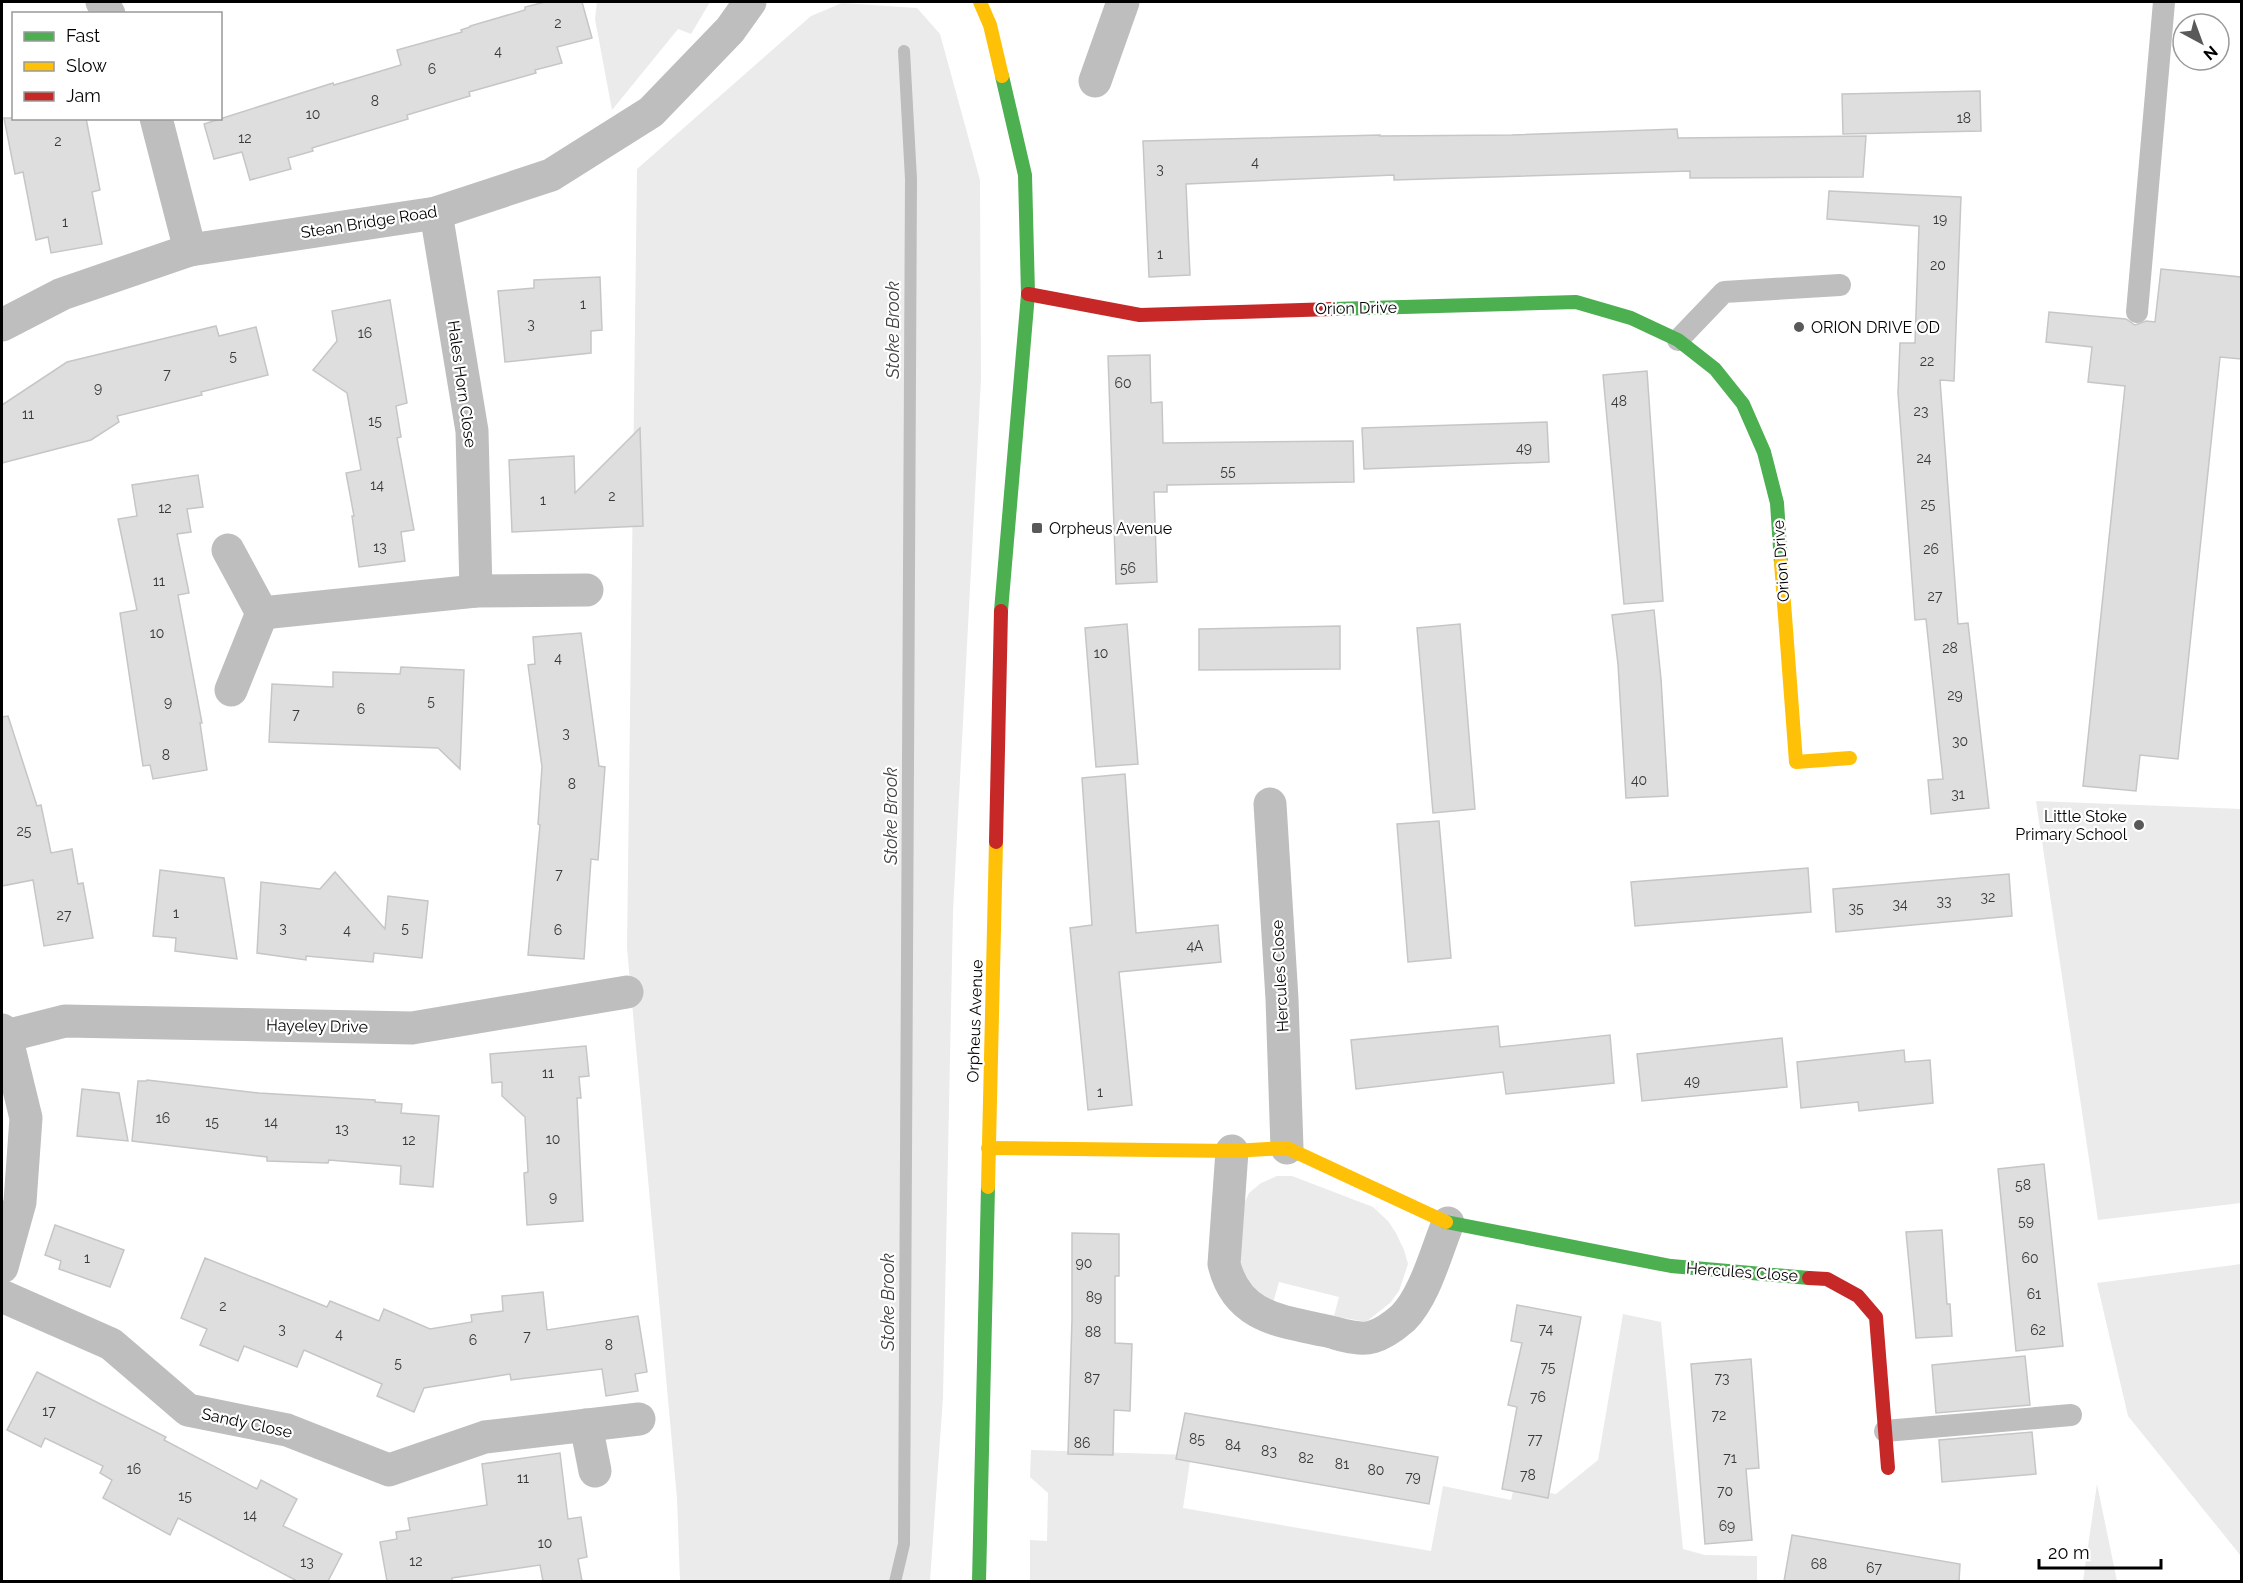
<svg xmlns="http://www.w3.org/2000/svg" width="2243" height="1583" font-family="Raleway,sans-serif">
<style>
.green{fill:#ebebeb}
.lines{fill:none;stroke-linecap:round;stroke-linejoin:round}
.stream{stroke:#bdbdbd;stroke-width:12}
.building{fill:#dedede;stroke:#c6c6c6;stroke-width:1.5}
.lane{stroke:#bebebe;stroke-width:22}
.street{stroke:#bebebe;stroke-width:33}
.fast{stroke:#4caf50;stroke-width:14}
.slow{stroke:#ffc107;stroke-width:14}
.jam{stroke:#c62828;stroke-width:14}
.poi-dot{fill:#595959;stroke:#fff;stroke-width:2}
.labels{text-anchor:middle;dominant-baseline:central;stroke-width:4.5;stroke-linejoin:round;paint-order:stroke}
.number-label{font-size:14px;fill:#383838}
.street-label{font-size:16px;fill:#000;stroke:#fff}
.poi-label{font-size:16px;fill:#000;stroke:#fff;text-anchor:start}
.water-label{font-size:18px;font-style:italic;fill:#424242;stroke:#fff}
</style>
<rect width="100%" height="100%" fill="#fff"/>
<g class="green">
<path d="M597,2H710L691,34L678,29L612,110L595,19Z"/>
<path d="M842,3L917,8L940,34L980,180L981,379L953,912L943,1397L930,1581H680L677,1498L627,948L637,169L811,16Z"/>
<path d="M2036,801L2241,809V1203L2098,1220Z"/>
<path d="M1277,1176H1292L1373,1207L1388,1221L1396,1233L1404,1250L1408,1264L1399,1291L1390,1303L1366,1322L1334,1316L1339,1297L1279,1282L1273,1303L1250,1288L1237,1262L1244,1204L1249,1193L1261,1183Z"/>
<path d="M2241,1264H2242L2241,1556L2128,1416L2097,1283Z"/>
<path d="M1623,1314L1661,1322L1683,1549L1705,1555L1757,1556V1581H1030V1540L1047,1541L1048,1493L1030,1477L1031,1450L1191,1455L1183,1508L1431,1551L1443,1486L1511,1500L1514,1487L1556,1494L1598,1460Z"/>
<path d="M2097,1484L2117,1581H2083Z"/>
</g>
<g class="lines">
<path class="stream" d="M895,1582L904,1544L911,179L904,51"/>
</g>
<g class="building">
<path d="M545,2H582L592,38L557,47L562,63L535,70L536,73L469,92L470,96L407,115L408,119L312,148L313,151L288,158L291,169L250,180L242,152L214,159L204,124L333,83L334,85L401,65L397,50L462,32L461,30L470,27V26L525,10V7Z"/>
<path d="M1980,91L1981,131L1843,134L1842,94Z"/>
<path d="M4,118H86L100,190L92,192L102,244L51,253L48,237L36,240L23,172L15,174Z"/>
<path d="M1677,129L1678,138L1866,136L1863,177L1690,178V171L1394,180V175L1186,184L1190,275L1149,277L1143,141L1380,135V136L1512,135Z"/>
<path d="M1829,191L1961,197L1954,381L1940,380L1958,624L1968,623L1989,808L1931,814L1928,780L1943,779L1926,619L1915,620L1898,393L1900,343H1915L1919,226L1827,219Z"/>
<path d="M2161,269L2241,277V359L2220,357L2178,759L2140,755L2136,791L2083,786L2125,386L2088,382L2092,347L2046,342L2049,312L2126,319L2135,325L2146,321L2155,322Z"/>
<path d="M600,277L602,330L591,331V353L505,362L498,291L534,288V280Z"/>
<path d="M390,300L407,403L396,406L401,437L397,438L414,530L401,532L405,561L359,567L352,516H354L346,473L361,470L347,393L313,370L337,341L332,311Z"/>
<path d="M216,326L219,336L256,327L268,375L201,392L202,395L117,416L119,422L91,440L2,463V405L67,362Z"/>
<path d="M1150,355L1151,403L1162,402L1163,443L1353,441L1354,482L1167,485V492H1154L1157,582L1116,584L1108,356Z"/>
<path d="M1647,371L1663,601L1624,604L1603,375Z"/>
<path d="M1547,422L1549,462L1364,469L1362,428Z"/>
<path d="M640,428L643,526L512,532L509,460L574,456L575,493Z"/>
<path d="M198,475L203,507L187,509L191,532L177,534L189,593L178,595L202,723H200L207,770L153,779L150,765L143,766L120,613L137,610L118,519L137,516L132,485Z"/>
<path d="M1654,610L1661,679L1668,796L1626,798L1618,664L1612,615Z"/>
<path d="M1127,624L1138,764L1096,767L1085,628Z"/>
<path d="M1460,624L1475,809L1433,813L1417,628Z"/>
<path d="M1340,626V669L1199,670V629Z"/>
<path d="M581,633L599,766L605,767L598,860L591,859L584,959L528,955L540,825L538,824L542,767L528,665L535,664L533,637Z"/>
<path d="M401,667L464,670L460,769L438,748L269,742L272,684L333,687V672L400,674Z"/>
<path d="M8,716L37,806L41,805L51,853L72,849L78,884L83,883L93,938L44,946L33,880L2,886V717Z"/>
<path d="M1125,774L1136,933L1218,925L1221,962L1119,972L1132,1105L1088,1110L1070,928L1092,925L1082,778Z"/>
<path d="M1439,821L1451,958L1408,962L1397,824Z"/>
<path d="M1808,868L1811,912L1635,926L1631,882Z"/>
<path d="M160,870L224,878L237,959L175,951L176,938L153,936Z"/>
<path d="M335,872L385,929L388,896L428,901L422,958L374,953L373,962L306,956V960L257,953L261,882L320,889Z"/>
<path d="M2009,874L2012,916L1836,932L1833,889Z"/>
<path d="M1498,1026L1500,1047L1610,1035L1614,1083L1506,1094L1503,1072L1356,1089L1351,1040Z"/>
<path d="M1782,1038L1787,1087L1642,1101L1637,1054Z"/>
<path d="M586,1046L589,1076L579,1077L581,1098H577L583,1221L527,1225L524,1173L528,1172L525,1117L502,1096V1082L492,1083L490,1054Z"/>
<path d="M1904,1050L1905,1062L1930,1060L1933,1103L1859,1111L1858,1102L1801,1108L1797,1062Z"/>
<path d="M147,1080L259,1093L375,1100V1102L402,1104L401,1113L439,1116L433,1187L400,1184L401,1166L329,1160L328,1163L267,1161V1157L132,1141L138,1081H146Z"/>
<path d="M82,1089L119,1093L128,1141L77,1136Z"/>
<path d="M2044,1164L2063,1346L2016,1351L1998,1169Z"/>
<path d="M55,1225L124,1250L110,1287L59,1269L61,1261L45,1255Z"/>
<path d="M1942,1230L1947,1304H1950L1952,1336L1916,1338L1906,1232Z"/>
<path d="M1072,1233L1119,1234V1276H1115V1343L1132,1344L1130,1411L1114,1410L1113,1455L1068,1454L1072,1319Z"/>
<path d="M205,1258L327,1307L330,1301L379,1321L384,1309L430,1329L472,1322L471,1315L503,1311L502,1296L543,1292L547,1330L638,1316L647,1372L635,1374L638,1391L606,1396L602,1369L511,1380L510,1374L424,1388L414,1412L377,1396L382,1384L304,1350L297,1367L244,1346L238,1361L200,1345L207,1329L181,1318Z"/>
<path d="M1517,1305L1581,1317L1548,1498L1502,1489L1517,1407L1508,1405L1522,1343L1511,1341Z"/>
<path d="M2025,1356L2030,1405L1936,1413L1932,1365Z"/>
<path d="M1751,1359L1759,1468L1746,1469L1752,1540L1705,1544L1691,1364Z"/>
<path d="M37,1372L166,1437L164,1440L257,1489L261,1480L297,1499L283,1526L342,1554L328,1581H297L178,1518L170,1535L103,1498L112,1480L100,1473L103,1466L45,1438L41,1447L7,1430Z"/>
<path d="M1185,1413L1438,1457L1429,1504L1176,1459Z"/>
<path d="M2032,1432L2036,1474L1942,1482L1939,1440Z"/>
<path d="M560,1453L568,1519L581,1517L587,1557L578,1559L582,1581H543L540,1565L452,1578V1581H387L380,1542L397,1539L396,1532L410,1530L408,1518L487,1505L482,1464Z"/>
<path d="M1792,1535L1960,1564L1959,1581H1784Z"/>
</g>
<g class="lines">
<g class="lane">
<path d="M2137,312L2164,2"/>
<path d="M1678,340L1724,292L1840,285"/>
<path d="M1885,1431L2071,1415"/>
</g>
<g class="street">
<path d="M102,2L109,14"/>
<path d="M1095,81L1123,2"/>
<path d="M156,118L190,250"/>
<path d="M436,213L472,431L476,591"/>
<path d="M2,325L62,294L190,250L436,213L551,175L651,112L730,30L750,2"/>
<path d="M228,550L262,613L476,591L587,590"/>
<path d="M231,690L262,613"/>
<path d="M1270,804L1282,999L1287,1148"/>
<path d="M2,1030L6,1036L26,1118L20,1202L2,1267"/>
<path d="M6,1036L65,1021L412,1028L627,992"/>
<path d="M1232,1151L1224,1264C1237,1318 1281,1321 1327,1331C1340,1334 1359,1341 1372,1337C1383,1334 1395,1325 1403,1318C1425,1296 1436,1252 1448,1223"/>
<path d="M2,1296L111,1344L188,1410L287,1430L389,1470L485,1437L639,1419"/>
<path d="M586,1425L595,1471"/>
</g>
<g class="fast">
<path d="M1333,309L1576,302L1631,318L1678,340L1715,369L1743,404L1764,452L1777,503L1781,563"/>
<path d="M1001,611L1028,294L1025,175L1002,76"/>
<path d="M1446,1222L1671,1266L1809,1278"/>
<path d="M979,1582L988,1187"/>
</g>
<g class="slow">
<path d="M980,2L990,25L1002,76"/>
<path d="M1781,563L1796,762L1850,758"/>
<path d="M988,1148L1232,1151L1287,1148L1446,1222"/>
<path d="M988,1187L996,842"/>
</g>
<g class="jam">
<path d="M1028,294L1140,315L1333,309"/>
<path d="M996,842L1001,611"/>
<path d="M1809,1278L1827,1279L1858,1296L1876,1317L1888,1468"/>
</g>
</g>
<g class="poi-dot">
<circle cx="1799" cy="327" r="6"/>
<rect x="1031" y="522" width="12" height="12" rx="3"/>
<circle cx="2139" cy="825" r="6"/>
</g>
<g class="labels">
<g class="number-label">
<text x="558" y="23">2</text>
<text x="498" y="51">4</text>
<text x="432" y="69">6</text>
<text x="375" y="101">8</text>
<text x="313" y="114">10</text>
<text x="1964" y="118">18</text>
<text x="245" y="138">12</text>
<text x="58" y="141">2</text>
<text x="1255" y="162">4</text>
<text x="1160" y="169">3</text>
<text x="1940" y="219">19</text>
<text x="65" y="222">1</text>
<text x="1160" y="254">1</text>
<text x="1938" y="265">20</text>
<text x="583" y="304">1</text>
<text x="531" y="324">3</text>
<text x="365" y="333">16</text>
<text x="233" y="356">5</text>
<text x="1927" y="361">22</text>
<text x="167" y="374">7</text>
<text x="1123" y="383">60</text>
<text x="98" y="388">9</text>
<text x="1619" y="401">48</text>
<text x="1921" y="411">23</text>
<text x="28" y="414">11</text>
<text x="375" y="421">15</text>
<text x="1524" y="448">49</text>
<text x="1924" y="458">24</text>
<text x="1228" y="471">55</text>
<text x="377" y="485">14</text>
<text x="612" y="496">2</text>
<text x="543" y="500">1</text>
<text x="1928" y="504">25</text>
<text x="165" y="508">12</text>
<text x="380" y="547">13</text>
<text x="1931" y="549">26</text>
<text x="1128" y="568">56</text>
<text x="159" y="581">11</text>
<text x="1935" y="596">27</text>
<text x="157" y="633">10</text>
<text x="1950" y="648">28</text>
<text x="1101" y="653">10</text>
<text x="558" y="658">4</text>
<text x="1955" y="695">29</text>
<text x="431" y="701">5</text>
<text x="168" y="702">9</text>
<text x="361" y="709">6</text>
<text x="296" y="714">7</text>
<text x="566" y="733">3</text>
<text x="1960" y="741">30</text>
<text x="166" y="755">8</text>
<text x="1639" y="780">40</text>
<text x="572" y="784">8</text>
<text x="1958" y="794">31</text>
<text x="24" y="831">25</text>
<text x="559" y="874">7</text>
<text x="1988" y="897">32</text>
<text x="1944" y="901">33</text>
<text x="1900" y="904">34</text>
<text x="1856" y="908">35</text>
<text x="176" y="913">1</text>
<text x="64" y="915">27</text>
<text x="283" y="928">3</text>
<text x="405" y="928">5</text>
<text x="347" y="930">4</text>
<text x="558" y="930">6</text>
<text x="1195" y="946">4A</text>
<text x="548" y="1073">11</text>
<text x="1692" y="1081">49</text>
<text x="1100" y="1092">1</text>
<text x="163" y="1118">16</text>
<text x="212" y="1122">15</text>
<text x="271" y="1122">14</text>
<text x="342" y="1129">13</text>
<text x="553" y="1139">10</text>
<text x="409" y="1140">12</text>
<text x="2023" y="1185">58</text>
<text x="553" y="1197">9</text>
<text x="2026" y="1221">59</text>
<text x="87" y="1258">1</text>
<text x="2030" y="1258">60</text>
<text x="1084" y="1263">90</text>
<text x="2034" y="1294">61</text>
<text x="1094" y="1297">89</text>
<text x="223" y="1306">2</text>
<text x="282" y="1329">3</text>
<text x="1546" y="1329">74</text>
<text x="2038" y="1330">62</text>
<text x="1093" y="1332">88</text>
<text x="339" y="1334">4</text>
<text x="527" y="1336">7</text>
<text x="473" y="1340">6</text>
<text x="609" y="1345">8</text>
<text x="398" y="1363">5</text>
<text x="1548" y="1367">75</text>
<text x="1092" y="1378">87</text>
<text x="1722" y="1378">73</text>
<text x="1538" y="1397">76</text>
<text x="49" y="1411">17</text>
<text x="1719" y="1415">72</text>
<text x="1197" y="1439">85</text>
<text x="1535" y="1439">77</text>
<text x="1082" y="1443">86</text>
<text x="1233" y="1445">84</text>
<text x="1269" y="1451">83</text>
<text x="1306" y="1458">82</text>
<text x="1730" y="1458">71</text>
<text x="1342" y="1464">81</text>
<text x="134" y="1469">16</text>
<text x="1376" y="1470">80</text>
<text x="1528" y="1475">78</text>
<text x="1413" y="1477">79</text>
<text x="523" y="1478">11</text>
<text x="1725" y="1491">70</text>
<text x="185" y="1496">15</text>
<text x="250" y="1515">14</text>
<text x="1727" y="1526">69</text>
<text x="545" y="1543">10</text>
<text x="416" y="1561">12</text>
<text x="307" y="1562">13</text>
<text x="1819" y="1564">68</text>
<text x="1874" y="1568">67</text>
</g>
<g class="street-label">
<text transform="translate(369 222) rotate(-9)">Stean Bridge Road</text>
<text transform="translate(1356 308) rotate(-1)">Orion Drive</text>
<text transform="translate(462 384) rotate(82)">Hales Horn Close</text>
<text transform="translate(1781 561) rotate(-94)">Orion Drive</text>
<text transform="translate(1280 976) rotate(-93)">Hercules Close</text>
<text transform="translate(975 1021) rotate(-88)">Orpheus Avenue</text>
<text transform="translate(317 1026) rotate(1)">Hayeley Drive</text>
<text transform="translate(1742 1272) rotate(4)">Hercules Close</text>
<text transform="translate(247 1423) rotate(12)">Sandy Close</text>
</g>
<g class="poi-label">
<text x="1811" y="327">ORION DRIVE OD</text>
<text x="1049" y="528">Orpheus Avenue</text>
<text x="2127" y="816" text-anchor="end">Little Stoke<tspan x="2127" dy="18">Primary School</tspan></text>
</g>
<g class="water-label">
<text transform="translate(892 330) rotate(-90)">Stoke Brook</text>
<text transform="translate(890 816) rotate(-90)">Stoke Brook</text>
<text transform="translate(887 1302) rotate(-90)">Stoke Brook</text>
</g>
</g>
<rect width="2243" height="1583" fill="none" stroke="#000000" stroke-width="6"/>
<rect x="12" y="12" width="210" height="108" fill="#ffffff" stroke="#999999" stroke-width="1.5"/>
<rect x="24" y="32" width="30" height="9" fill="#4caf50" stroke="#999999" stroke-width="1.5"/>
<text x="66" y="42" font-size="18" fill="#000000">Fast</text>
<rect x="24" y="62" width="30" height="9" fill="#ffc107" stroke="#999999" stroke-width="1.5"/>
<text x="66" y="72" font-size="18" fill="#000000">Slow</text>
<rect x="24" y="92" width="30" height="9" fill="#c62828" stroke="#999999" stroke-width="1.5"/>
<text x="66" y="102" font-size="18" fill="#000000">Jam</text>
<g transform="translate(2201 42) rotate(139)"><circle r="28" fill="#ffffff" stroke="#999999" stroke-width="1.5"/>
<path d="M0-4.5L10 22L0 15L-10 22Z" fill="#595959"/>
<text y="-9" font-size="16" font-weight="bold" text-anchor="middle" fill="#000000">N</text>
</g>
<path d="M2039 1559v9h122v-9" fill="none" stroke="#000000" stroke-width="3"/>
<text x="2048" y="1559" font-size="18" fill="#000000" stroke="#ffffff" stroke-width="4.5" paint-order="stroke">20 m</text>
</svg>
